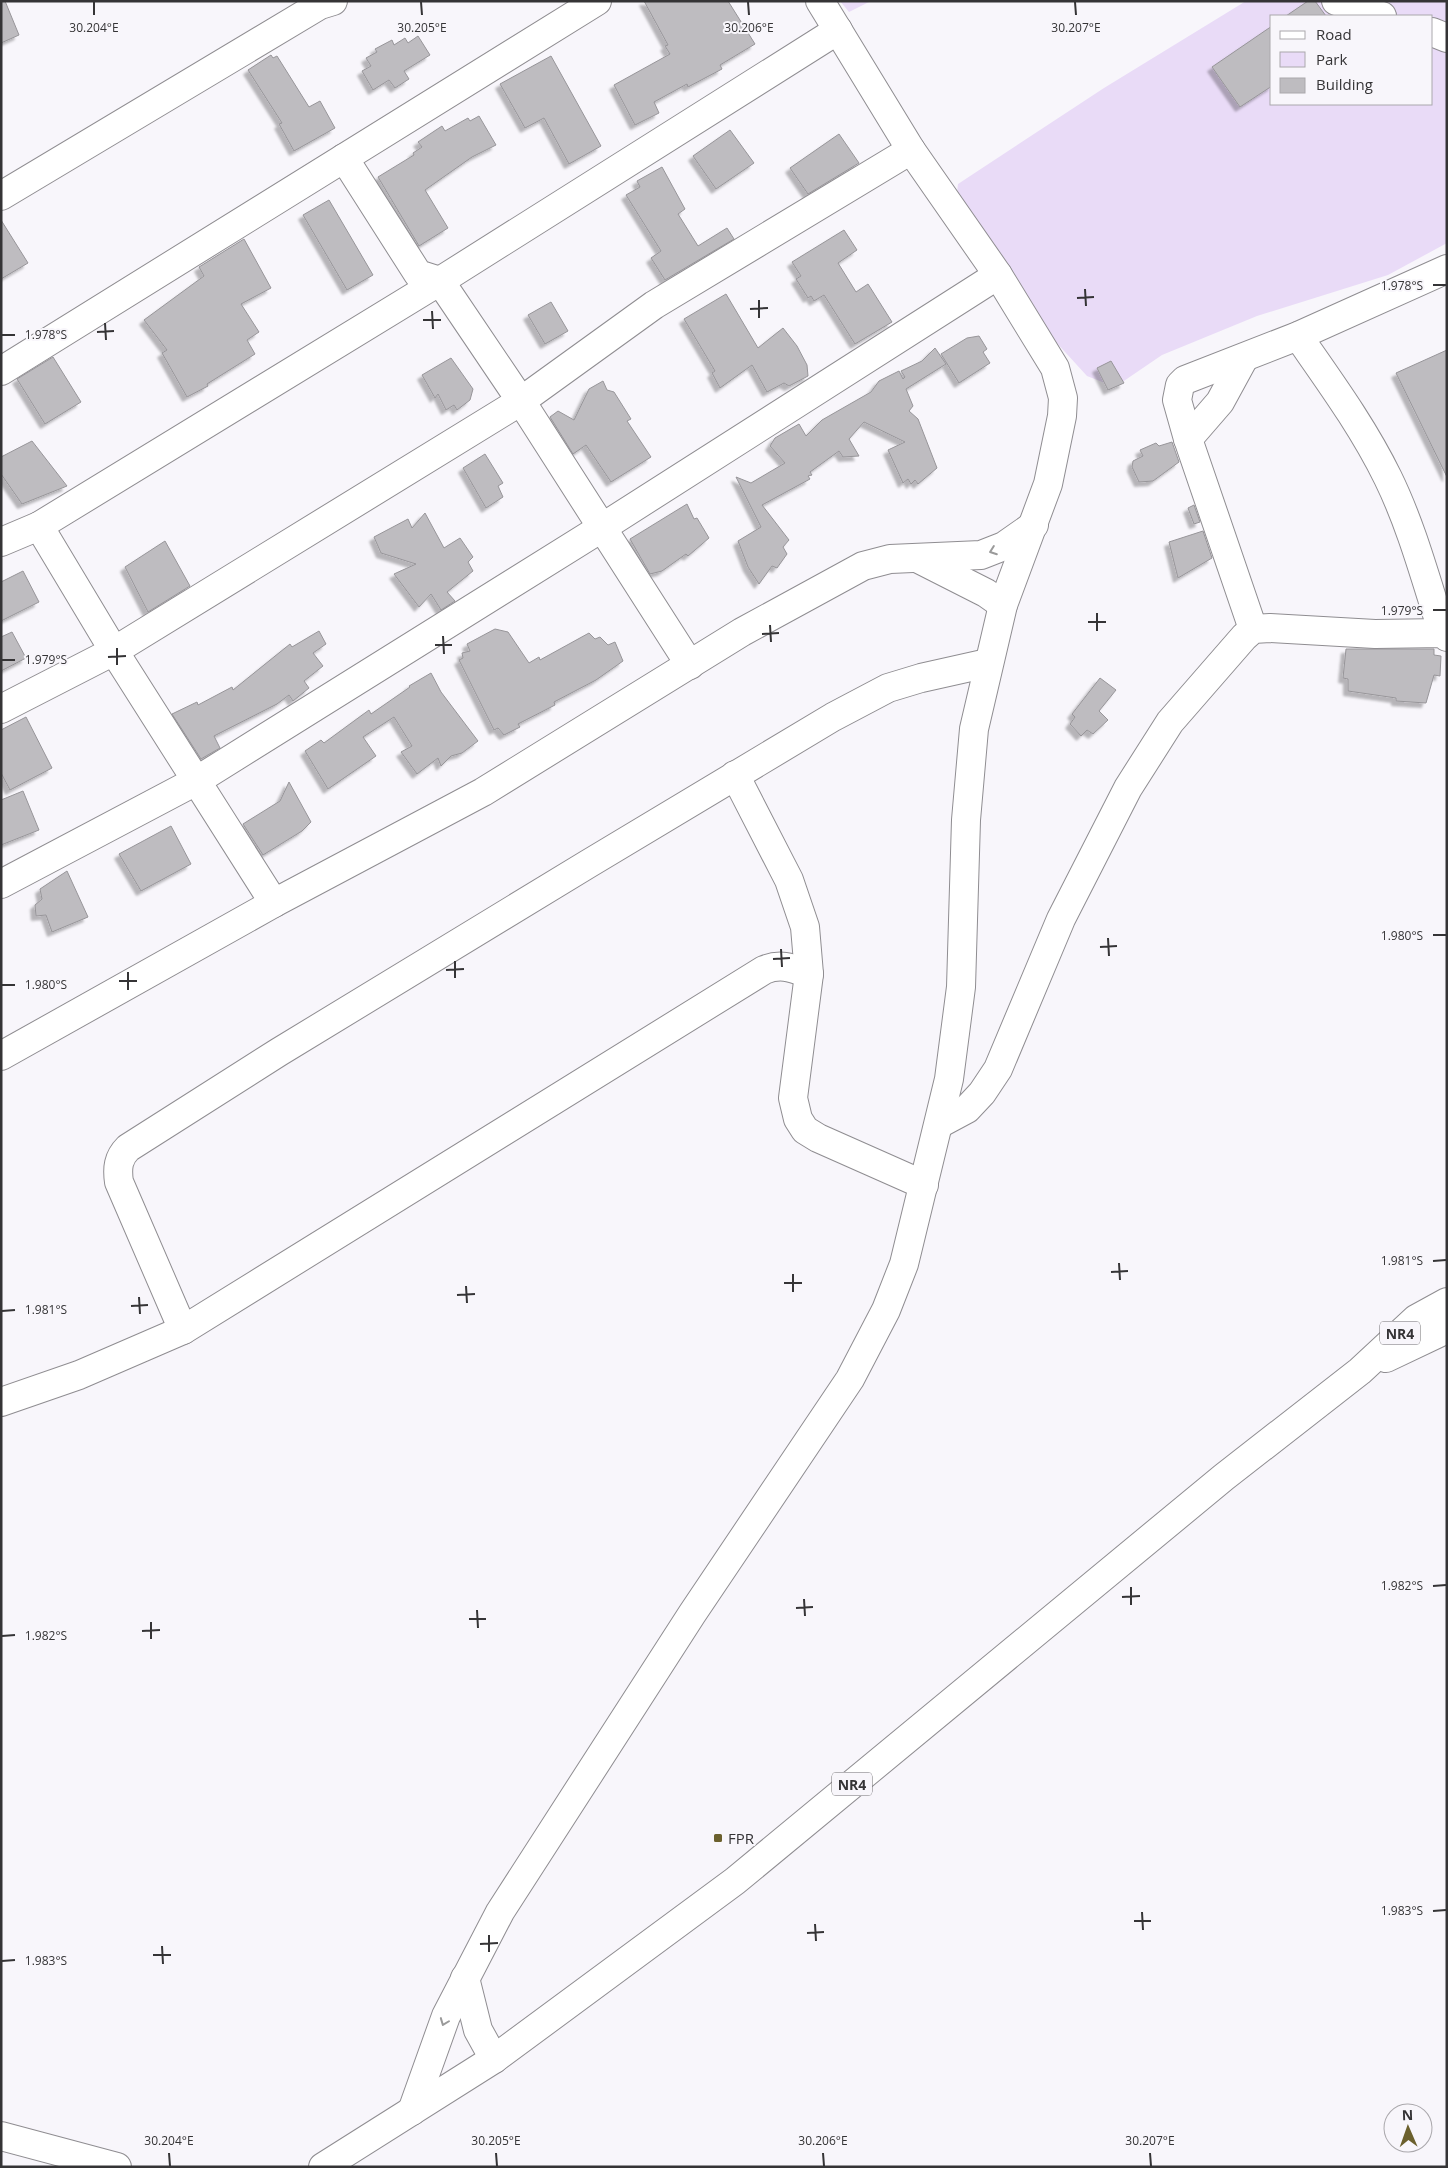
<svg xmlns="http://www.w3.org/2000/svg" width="1448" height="2168" font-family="'Open Sans',sans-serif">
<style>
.green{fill:#e9dbf7}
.building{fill:#bebcc0;stroke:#979599;filter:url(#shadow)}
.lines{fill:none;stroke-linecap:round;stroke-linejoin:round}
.minor-casing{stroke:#8f8d91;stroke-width:30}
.highway-casing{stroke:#8f8d91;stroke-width:30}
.minor{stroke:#fff;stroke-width:28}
.highway{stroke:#fff;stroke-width:28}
.oneway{stroke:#9a9a9a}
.ticks{fill:none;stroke:#353436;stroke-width:2}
.poi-dot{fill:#6b602d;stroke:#f8f6fb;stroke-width:2}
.labels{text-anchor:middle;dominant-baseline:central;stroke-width:4;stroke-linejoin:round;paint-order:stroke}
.shield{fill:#f8f6fb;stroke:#706e71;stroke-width:1}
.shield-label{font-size:14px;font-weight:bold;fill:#353436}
.poi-label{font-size:15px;fill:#353436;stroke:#f8f6fb;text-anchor:start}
.ticks-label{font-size:12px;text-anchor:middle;fill:#353436;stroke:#f8f6fb;stroke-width:4;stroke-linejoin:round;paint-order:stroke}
</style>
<defs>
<filter id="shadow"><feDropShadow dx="-4.5" dy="4.5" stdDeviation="1" flood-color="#0004"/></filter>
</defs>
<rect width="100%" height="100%" fill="#f8f6fb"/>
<g class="green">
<path d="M840,1H871L849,12Z"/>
<path d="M1246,1H1336L1378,16H1272V104H1432V37L1447,43V243L1388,275L1257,316L1162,355L1115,387L1087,376L1044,329L956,202L958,184L1104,88Z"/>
<path d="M1354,1H1447V32L1432,27V16H1398Z"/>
</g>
<g class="building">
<path d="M1,1H5L19,35L1,43Z"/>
<path d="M644,1H728L755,44L720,65L722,69L688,87L687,84L654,102L659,113L635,125L614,85L670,54L665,46L668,45Z"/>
<path d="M1308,1H1315L1326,16H1286Z"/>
<path d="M1272,26V86L1240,107L1212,67Z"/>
<path d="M418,36L430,55L404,71L409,79L395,88L389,80L373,90L362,71L371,66L366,58L377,52L375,49L392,40L394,45L405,38L408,43Z"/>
<path d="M271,55L273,58L277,56L309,107L320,101L335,128L294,151L279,124L282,123L248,70Z"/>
<path d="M551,56L601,146L569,164L544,118L525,128L500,84Z"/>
<path d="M479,116L496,145L472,157L425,190L448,228L419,246L378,177L414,155L413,153L422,147L418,142L442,126L445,131L468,118L470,121Z"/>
<path d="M730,130L754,163L716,189L693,156Z"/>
<path d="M839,134L859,163L808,194L790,168Z"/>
<path d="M662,167L685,209L678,214L698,246L727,228L734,239L665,280L651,258L661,251L626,195L640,187L637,181Z"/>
<path d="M329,200L373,275L347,290L303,215Z"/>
<path d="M1,220L28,263L1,279Z"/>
<path d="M844,230L857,250L838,263L856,292L868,284L892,322L855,344L824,295L814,301L811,296L808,298L796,279L801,276L792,262Z"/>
<path d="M244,239L271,288L241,304L259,332L247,340L255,354L207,384L208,386L187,397L162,353L167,350L144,320L204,276L199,267Z"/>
<path d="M726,294L758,348L783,328L797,346L807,365L808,376L789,386L784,383L767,392L752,365L720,388L712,373L715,371L684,319Z"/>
<path d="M551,302L568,331L545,344L528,315Z"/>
<path d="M979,336L987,349L983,352L990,363L959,383L941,354L967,338Z"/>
<path d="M935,348L946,364L906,389L913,406L909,411L918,419L937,468L918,484L915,480L911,484L908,479L903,483L888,450L905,442L864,422L849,439L859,456L843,457L839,451L810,472L812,475L808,476L810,479L762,505L789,540L783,547L787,554L777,568L772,566L759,584L748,567L738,541L761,527L736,477L751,483L785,463L770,446L775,438L799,424L806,436L822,420L871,392L879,381L899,371L903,379L905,377L901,371L922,361Z"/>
<path d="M1447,350V477L1396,373Z"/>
<path d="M53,357L81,402L45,424L17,379Z"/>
<path d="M451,358L473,389L470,400L457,410L454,405L446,410L438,394L435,398L422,375Z"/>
<path d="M1111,361L1124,383L1108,390L1097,368Z"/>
<path d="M603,381L607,390L614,392L631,419L627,421L651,457L611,482L586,445L573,454L550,417L558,411L574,420L589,389Z"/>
<path d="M32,441L67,486L22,504L1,474V457Z"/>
<path d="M1172,442L1179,462L1153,481L1139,482L1132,467L1133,461L1143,456L1140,450L1156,443L1159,446Z"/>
<path d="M485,454L503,483L498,486L503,497L486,508L463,468Z"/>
<path d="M687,504L694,519L697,518L709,538L688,556L686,554L662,571L650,574L630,539Z"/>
<path d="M1194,505L1200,522L1194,524L1188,508Z"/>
<path d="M425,513L444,548L460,538L473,557L468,562L473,571L447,592L455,601L441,610L431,594L419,607L394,574L416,564L381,553L374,537L408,519L412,528Z"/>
<path d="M1203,531L1212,558L1178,578L1169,542Z"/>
<path d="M165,541L190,586L148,612L125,567Z"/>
<path d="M23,571L39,602L1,621V582Z"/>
<path d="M495,629L508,632L529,663L539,657L540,660L589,633L595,639L600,637L608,645L615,642L623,661L596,680L554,702L555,705L518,724L520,727L504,735L498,728L494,730L459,660L463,658L462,653L470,651L467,644Z"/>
<path d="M319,631L326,644L313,653L323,666L304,681L309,688L293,701L289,695L277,704L214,736L220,748L201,759L172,714L197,702L198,705L232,687L233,690L290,644L292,647Z"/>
<path d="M12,632L26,658L1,671V637Z"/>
<path d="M1346,649H1434V655L1441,656L1440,676L1434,675L1426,703L1396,701V698L1348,691V679L1343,678Z"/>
<path d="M431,673L441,692L478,741L462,753L451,756L441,766L438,758L417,774L401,752L412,746L394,717L363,737L376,756L328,789L305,751L321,740L324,743L369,710L371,714L410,687L409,686Z"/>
<path d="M1100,678L1116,690L1099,711L1108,720L1093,734L1087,730L1081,736L1070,724L1075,717L1072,714Z"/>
<path d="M26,717L52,768L10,790L1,773V730Z"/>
<path d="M289,782L311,822L302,831L263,855L243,824L280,801Z"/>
<path d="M23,791L39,830L1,845V800Z"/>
<path d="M171,826L191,864L141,891L119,854Z"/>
<path d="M67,871L88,917L52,932L46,915L36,916L35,905L42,899L40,889Z"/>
</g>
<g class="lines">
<defs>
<g id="minor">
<path d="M1336,1L1382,16"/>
<path d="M1432,32L1447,38"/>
<path d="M344,158L418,274L440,281L521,401L690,665"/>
<path d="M1,196L320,5L333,1"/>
<path d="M1298,336C1330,382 1363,427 1388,478C1412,527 1426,581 1443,633"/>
<path d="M1,371L597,1"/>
<path d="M1188,439L1220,402L1244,358"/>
<path d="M39,526L440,281L838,30"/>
<path d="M1,542L39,526L114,651L274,903"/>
<path d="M917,558L986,593L1003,605"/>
<path d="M1253,629L1188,439L1177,400L1180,385L1185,380L1298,336L1447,269"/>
<path d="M1,709L114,651L521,401L654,305L911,150"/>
<path d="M735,775L789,880L805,927L809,974L793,1098L798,1119L805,1130L818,1138L924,1185"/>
<path d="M1,884L196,781L603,527L998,275"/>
<path d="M1,1056L274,903L483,792L742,632L863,566L890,559L981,555L1004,546L1034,525"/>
<path d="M939,1124L967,1109L982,1093L998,1069L1061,919L1128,788L1170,722L1244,637L1253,629L1270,628L1375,634L1443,633L1447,637"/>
<path d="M183,1330L119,1182C117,1168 118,1158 128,1148L279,1052L588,864L833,717L888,688L921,678L988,663"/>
<path d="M1,1402L79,1375L183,1330L764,970C781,963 792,968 809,974"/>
<path d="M465,1978L478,2030L494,2059"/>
<path d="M412,2111L446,2016L500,1912L692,1614L850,1379L886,1310L904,1264L949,1079L961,987L966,820L974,729L1003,605L1048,484L1062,416L1063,398L1055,368L998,275L911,150L820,1"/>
<path d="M1,2136L117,2167"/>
</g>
<g id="highway">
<path d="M1386,1358L1447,1329"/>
<path d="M323,2167L494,2059L735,1881L1224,1477L1360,1371L1416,1319L1447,1302"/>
</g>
</defs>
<use href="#minor" class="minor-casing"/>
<use href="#highway" class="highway-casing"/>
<use href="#minor" class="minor"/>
<use href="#highway" class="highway"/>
</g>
<defs><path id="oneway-chevron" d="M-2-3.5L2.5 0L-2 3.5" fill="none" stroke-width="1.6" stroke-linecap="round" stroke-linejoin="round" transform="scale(1.25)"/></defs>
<g class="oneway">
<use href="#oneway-chevron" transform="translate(993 551) rotate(160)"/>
<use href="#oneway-chevron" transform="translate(444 2022) rotate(111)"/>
</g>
<path class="ticks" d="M94,2V15M421,2L422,15M748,2L749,15M1075,2L1076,15M1433,285H1446M1085,289L1086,306M1077,298L1094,297M759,300V318M750,309L768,308M432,311L433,329M423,320H441M105,323L106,340M97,332L114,331M2,335H15M1433,610H1446M1097,613V631M1088,622H1106M770,625L771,642M762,634L779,633M443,636L444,654M435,645H452M117,648V665M108,657L126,656M2,660H15M1433,935H1446M1108,938L1109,956M1100,947L1117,946M781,949L782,967M773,959L790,958M455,961V978M446,970L464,969M128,972V990M119,981H137M2,985H15M1433,1261L1446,1260M1119,1263L1120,1280M1111,1272L1128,1271M793,1274V1292M784,1283H802M466,1286L467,1303M457,1295L475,1294M139,1297L140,1314M131,1306L148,1305M2,1311L15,1310M1433,1586L1446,1585M1131,1587V1605M1122,1597L1140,1596M804,1599L805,1616M796,1608L813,1607M477,1610L478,1628M469,1619H486M151,1622V1639M142,1631L160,1630M2,1636L15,1635M1433,1911L1446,1910M1142,1912L1143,1930M1134,1921H1151M815,1924L816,1941M807,1933L824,1932M489,1935V1952M480,1944L498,1943M162,1946L163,1964M153,1955H171M2,1961L15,1960M169,2153L170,2166M496,2153L497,2166M823,2153L824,2166M1150,2153L1151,2166"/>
<rect class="poi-dot" x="713" y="1833" width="10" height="10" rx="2.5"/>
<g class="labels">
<g class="shield">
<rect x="1380" y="1321.5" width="40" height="23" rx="4"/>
<rect x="832" y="1772.5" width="40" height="23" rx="4"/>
</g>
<g class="shield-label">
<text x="1400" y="1333">NR4</text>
<text x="852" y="1784">NR4</text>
</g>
<g class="poi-label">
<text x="728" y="1838">FPR</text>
</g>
</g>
<g class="ticks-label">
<text x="94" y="32">30.204°E</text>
<text x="422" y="32">30.205°E</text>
<text x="749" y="32">30.206°E</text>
<text x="1076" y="32">30.207°E</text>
<text x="1402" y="290">1.978°S</text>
<text x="46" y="339">1.978°S</text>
<text x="1402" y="615">1.979°S</text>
<text x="46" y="664">1.979°S</text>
<text x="1402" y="940">1.980°S</text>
<text x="46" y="989">1.980°S</text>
<text x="1402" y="1265">1.981°S</text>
<text x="46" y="1314">1.981°S</text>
<text x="1402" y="1590">1.982°S</text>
<text x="46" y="1640">1.982°S</text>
<text x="1402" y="1915">1.983°S</text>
<text x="46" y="1965">1.983°S</text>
<text x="169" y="2145">30.204°E</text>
<text x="496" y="2145">30.205°E</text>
<text x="823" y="2145">30.206°E</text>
<text x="1150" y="2145">30.207°E</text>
</g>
<rect width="1448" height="2168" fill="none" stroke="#353436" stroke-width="5"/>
<rect x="1270" y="15" width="162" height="90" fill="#f8f6fb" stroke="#aaa8ac"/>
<rect x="1280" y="31" width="25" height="8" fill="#ffffff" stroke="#aaa8ac"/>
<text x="1316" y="40" font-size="15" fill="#353436">Road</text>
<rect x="1280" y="52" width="25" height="15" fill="#e9dbf7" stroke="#aaa8ac"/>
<text x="1316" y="65" font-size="15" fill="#353436">Park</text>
<rect x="1280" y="78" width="25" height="15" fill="#bebcc0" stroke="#aaa8ac"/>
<text x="1316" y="90" font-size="15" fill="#353436">Building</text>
<g transform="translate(1408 2128) rotate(358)"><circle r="24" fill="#f8f6fb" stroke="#aaa8ac"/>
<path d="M0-4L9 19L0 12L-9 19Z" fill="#6b602d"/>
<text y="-8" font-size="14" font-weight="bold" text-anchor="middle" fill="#353436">N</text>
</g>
</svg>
